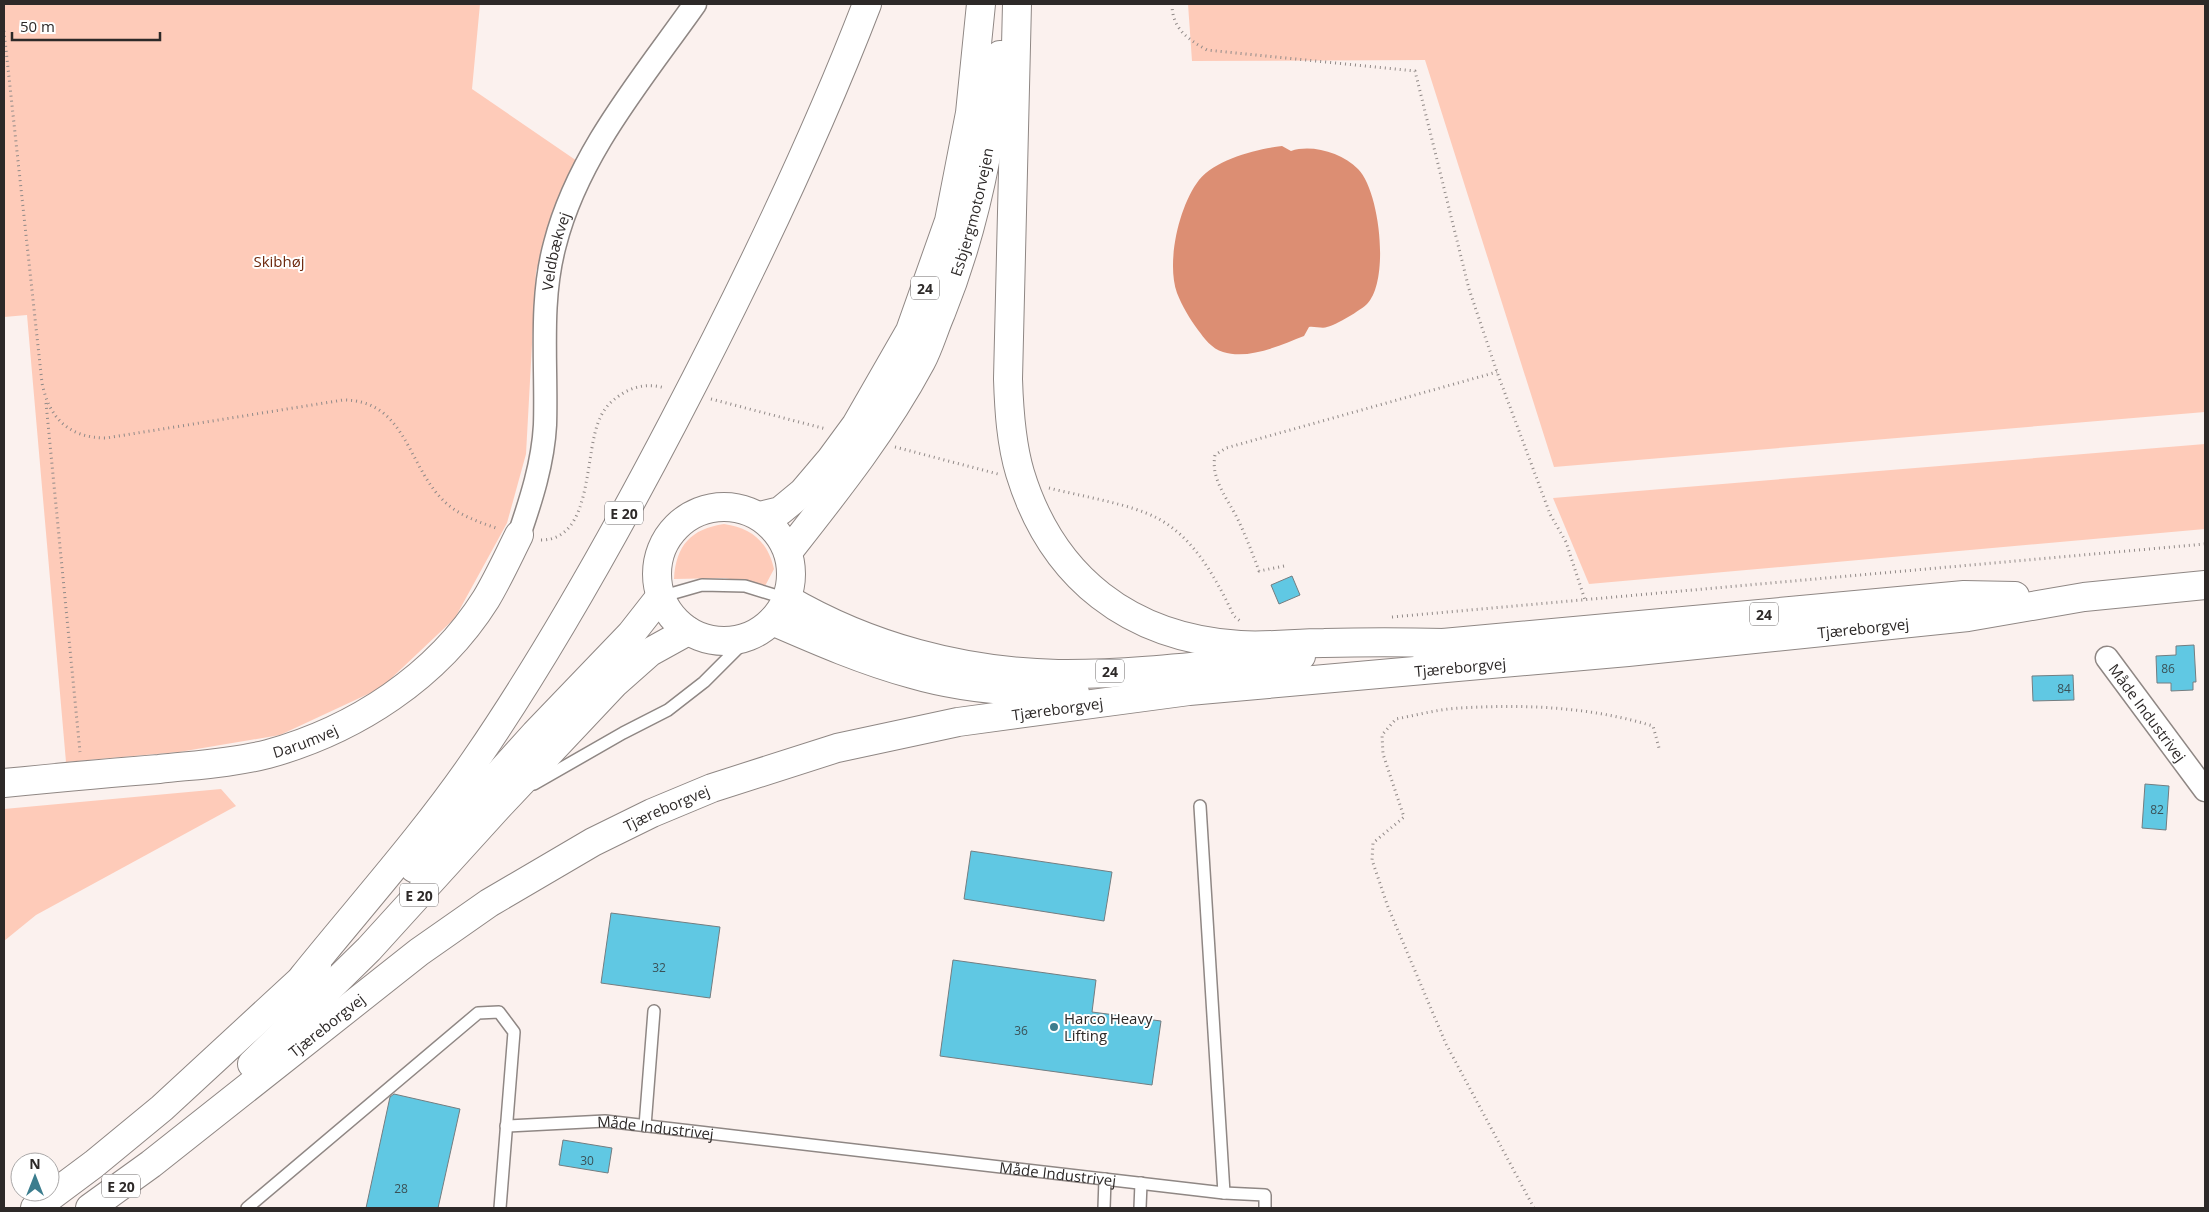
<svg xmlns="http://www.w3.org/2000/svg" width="2209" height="1212" font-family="'Open Sans',sans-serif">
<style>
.green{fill:#fecbb9}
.water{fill:#dc8e73}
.building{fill:#60c8e3;stroke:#747d80}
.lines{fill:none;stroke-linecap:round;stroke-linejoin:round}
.service-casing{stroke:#8f8784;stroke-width:14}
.minor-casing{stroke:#8f8784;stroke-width:25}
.tertiary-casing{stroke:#8f8784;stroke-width:30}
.trunk-casing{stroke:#8f8784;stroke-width:30}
.motorway-casing{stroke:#8f8784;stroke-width:30}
.path{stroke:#918a88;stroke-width:3;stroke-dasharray:1 4;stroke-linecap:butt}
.service{stroke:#fff;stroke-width:11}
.minor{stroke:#fff;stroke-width:22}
.tertiary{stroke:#fff;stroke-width:28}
.trunk{stroke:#fff;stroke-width:28}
.motorway{stroke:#fff;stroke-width:28}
.poi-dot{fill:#3b7d8e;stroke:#fff;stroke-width:2}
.labels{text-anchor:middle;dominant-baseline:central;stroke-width:4;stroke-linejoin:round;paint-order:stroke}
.number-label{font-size:12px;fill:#3a5157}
.shield{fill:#fff;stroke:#6c6968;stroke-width:1}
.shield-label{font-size:14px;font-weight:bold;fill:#2d2928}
.street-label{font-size:15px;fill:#2d2928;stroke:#fff}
.park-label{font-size:15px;fill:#6e280c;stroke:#fff}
.poi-label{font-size:15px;fill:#2d2928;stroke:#fff;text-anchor:start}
</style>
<rect width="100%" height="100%" fill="#fbf1ee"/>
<g class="green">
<path d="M4,4H480L472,89L577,161L536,271L526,454L507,523L455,618L381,688L280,735L179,752L66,762L27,315L4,317Z"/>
<path d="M1188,4H2205V412L1554,467L1425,60L1192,61Z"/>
<path d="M2205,444V529L1589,584L1553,498Z"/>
<path d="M724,524C752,528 768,542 774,569L765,586L725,578L674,579C676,545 691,529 724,524Z"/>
<path d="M221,789L236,806L36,915L4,941V809Z"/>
</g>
<path class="water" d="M1282,146L1291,151C1312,144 1342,153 1358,169C1380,191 1390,281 1367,304C1361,310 1336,325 1327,327C1323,329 1314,326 1309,327L1304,336C1281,345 1249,360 1223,352C1212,349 1204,338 1198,330C1190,319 1182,306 1177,293C1166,262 1179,206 1199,180C1216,159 1257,149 1282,146Z"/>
<g class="building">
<path d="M1292,576L1300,595L1279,604L1271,585Z"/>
<path d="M2194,645L2196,682H2193V690L2171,691V683H2157L2156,656L2176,655V646Z"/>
<path d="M2073,675L2074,700L2033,701L2032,676Z"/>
<path d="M2145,784L2169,786L2166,830L2142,828Z"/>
<path d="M971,851L1112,872L1104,921L964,899Z"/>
<path d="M611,913L720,927L710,998L601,983Z"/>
<path d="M953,960L1096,980L1092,1012L1161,1021L1152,1085L940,1056Z"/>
<path d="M394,1094L460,1109L438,1208H366L390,1097Z"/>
<path d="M563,1140L612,1148L608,1173L559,1165Z"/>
</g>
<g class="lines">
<defs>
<g id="service">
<path d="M660,597L702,585L745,586L787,599"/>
<path d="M534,784L623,733L668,710L704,682L750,636"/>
<path id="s1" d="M506,1126L605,1121L1224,1193L1200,806"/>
<path d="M645,1126L654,1011"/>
<path d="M1224,1193L1265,1195V1208"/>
<path d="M247,1208L478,1013L499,1012L514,1032L500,1208"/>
<path d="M1104,1208L1105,1179"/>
<path d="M1140,1208L1141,1183"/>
</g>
<g id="minor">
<path id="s2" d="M519,535C531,500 543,463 545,425C547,366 539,302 555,244C578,154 642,79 695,4"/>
<path id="s3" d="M2107,658L2205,790"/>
</g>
<g id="tertiary">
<path id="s4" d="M4,783C55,778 107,773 159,769C195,765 233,763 268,754C355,730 437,677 486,599C498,579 508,557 519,535"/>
</g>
<g id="trunk">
<circle cx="724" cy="574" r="67"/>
<path d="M760,516L780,511L803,492L831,459L856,425L910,331L949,221L970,113L981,4"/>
<path d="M787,599C869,647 963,672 1058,674C1139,675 1221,663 1301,656"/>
<path d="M772,621C818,641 864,661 912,674C963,689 1022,693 1075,693"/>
<path d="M1421,645L1964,595L2015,596"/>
<path d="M414,868L535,734L631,634L660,597"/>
<path d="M303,977C361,905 424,835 476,759C550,651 614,536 674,421C745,285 812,147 867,4"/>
<path d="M252,1064L369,949L498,807L615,683L650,652L688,631"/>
<path d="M35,1208L94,1164L162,1108L317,965"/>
<path id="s5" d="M90,1208L151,1164L419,952L489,903L593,842L652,813L712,788L837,748L958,722L1189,691L1628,652L1968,617L2084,597L2205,585"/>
</g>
<g id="motorway">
<path d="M1017,4L1008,379C1009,410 1011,443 1020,473C1052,578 1130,638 1240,645C1267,647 1296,643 1324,643C1364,642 1404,642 1445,643"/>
<path id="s6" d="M788,552C836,491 884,431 921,362C929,347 934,329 941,313C974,231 992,143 1000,55"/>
</g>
</defs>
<use href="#service" class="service-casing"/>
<use href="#minor" class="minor-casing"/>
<use href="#tertiary" class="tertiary-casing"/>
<use href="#trunk" class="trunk-casing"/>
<use href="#motorway" class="motorway-casing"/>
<g class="path">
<path d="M1172,4C1172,28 1187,39 1207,50L1415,71L1469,289L1497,372L1550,514L1566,542L1585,600"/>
<path d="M4,31L42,383C49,418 69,438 106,438L343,400C404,400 407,461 440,497C455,514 476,521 496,528"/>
<path d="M711,399L826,429"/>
<path d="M46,403L80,752"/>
<path d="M895,447L998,474"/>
<path d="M1049,488C1080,496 1131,504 1157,518C1195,538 1216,579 1234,616L1240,621"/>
<path d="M541,540C595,540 583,450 601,416C606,405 615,398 625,392C638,385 651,384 665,388"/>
<path d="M1284,566L1259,571C1253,555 1247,539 1240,524C1230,501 1210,481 1215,455L1226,448L1497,372"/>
<path d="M1392,617L2205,544"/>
<path d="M1534,1208L1446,1044L1388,907L1372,860L1373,843L1404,817L1383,754L1382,735L1396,719C1417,715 1439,709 1460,708C1525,704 1591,707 1653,726L1659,748"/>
</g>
<use href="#service" class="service"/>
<use href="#minor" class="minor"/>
<use href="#tertiary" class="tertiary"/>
<use href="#trunk" class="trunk"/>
<use href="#motorway" class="motorway"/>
</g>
<circle class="poi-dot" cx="1054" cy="1027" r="5"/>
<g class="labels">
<g class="number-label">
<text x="2168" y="668">86</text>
<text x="2064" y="688">84</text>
<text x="2157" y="809">82</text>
<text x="659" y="967">32</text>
<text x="1021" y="1030">36</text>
<text x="587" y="1160">30</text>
<text x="401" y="1188">28</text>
</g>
<g class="shield">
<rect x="911" y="276.5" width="28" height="23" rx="4"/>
<rect x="605" y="501.5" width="38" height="23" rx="4"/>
<rect x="1750" y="602.5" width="28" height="23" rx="4"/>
<rect x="1096" y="659.5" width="28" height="23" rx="4"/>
<rect x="400" y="883.5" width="38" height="23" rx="4"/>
<rect x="102" y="1174.5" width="38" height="23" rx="4"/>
</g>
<g class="shield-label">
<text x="925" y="288">24</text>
<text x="624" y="513">E 20</text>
<text x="1764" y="614">24</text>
<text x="1110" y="671">24</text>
<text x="419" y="895">E 20</text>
<text x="121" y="1186">E 20</text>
</g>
<g class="street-label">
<text stroke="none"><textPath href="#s6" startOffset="391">Esbjergmotorvejen</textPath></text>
<text stroke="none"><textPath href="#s2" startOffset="288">Veldbækvej</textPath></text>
<text stroke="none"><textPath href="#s5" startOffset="1919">Tjæreborgvej</textPath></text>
<text stroke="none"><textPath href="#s5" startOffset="1514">Tjæreborgvej</textPath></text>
<text stroke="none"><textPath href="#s5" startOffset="1109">Tjæreborgvej</textPath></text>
<text stroke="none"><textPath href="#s3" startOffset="68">Måde Industrivej</textPath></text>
<text stroke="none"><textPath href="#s4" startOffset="305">Darumvej</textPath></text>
<text stroke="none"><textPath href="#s5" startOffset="704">Tjæreborgvej</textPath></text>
<text stroke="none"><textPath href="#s5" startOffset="299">Tjæreborgvej</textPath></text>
<text stroke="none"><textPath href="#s1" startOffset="150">Måde Industrivej</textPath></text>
<text stroke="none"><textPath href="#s1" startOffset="555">Måde Industrivej</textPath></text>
</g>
<g class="park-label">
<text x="279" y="261">Skibhøj</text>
</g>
<g class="poi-label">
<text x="1064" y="1018">Harco Heavy<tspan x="1064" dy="17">Lifting</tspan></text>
</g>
</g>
<rect width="2209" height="1212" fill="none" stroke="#2d2928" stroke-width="10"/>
<g transform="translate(35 1177)"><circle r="24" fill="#ffffff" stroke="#aba9a9"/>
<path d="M0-4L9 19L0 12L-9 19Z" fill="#3b7d8e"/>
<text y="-8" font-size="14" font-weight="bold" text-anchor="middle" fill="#2d2928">N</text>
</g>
<path d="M12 32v8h148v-8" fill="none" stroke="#2d2928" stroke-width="2.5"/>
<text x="20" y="32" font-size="15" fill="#2d2928" stroke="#ffffff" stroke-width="4" paint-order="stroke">50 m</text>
</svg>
